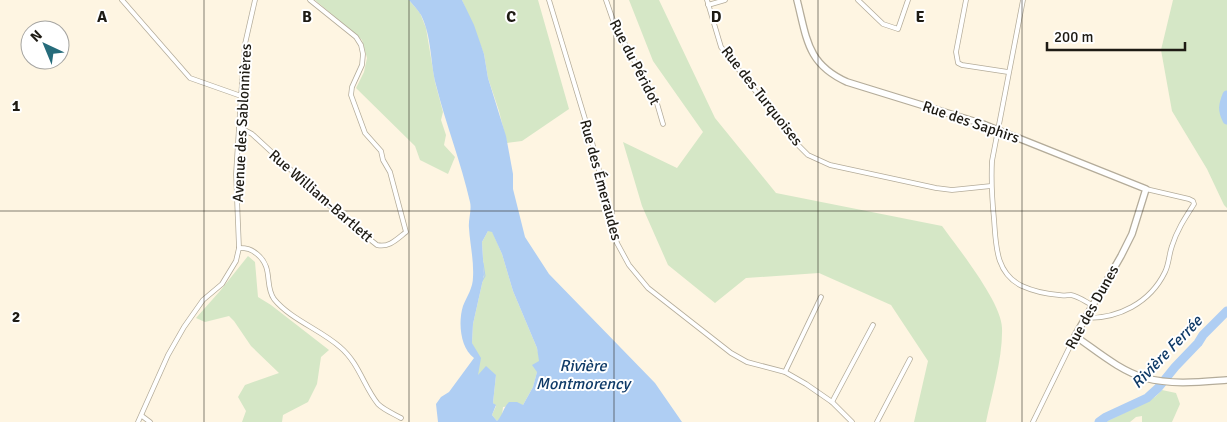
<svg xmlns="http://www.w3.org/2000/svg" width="1227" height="422" font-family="Signika,sans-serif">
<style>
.green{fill:#d5e7c6}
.water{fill:#afcef3;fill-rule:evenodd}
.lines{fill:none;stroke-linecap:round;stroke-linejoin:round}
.stream{stroke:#afcef3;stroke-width:1}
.river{stroke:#afcef3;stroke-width:9}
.street-casing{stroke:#b4ac9a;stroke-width:5.5}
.secondary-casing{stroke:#b4ac9a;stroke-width:8}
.street{stroke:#fff;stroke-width:4}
.secondary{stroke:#fff;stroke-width:5.5}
.grid{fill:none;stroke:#1e1b14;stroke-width:1;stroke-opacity:0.55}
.labels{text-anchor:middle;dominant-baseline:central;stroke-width:4;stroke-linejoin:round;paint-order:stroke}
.street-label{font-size:15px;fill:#1e1b14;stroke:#fff}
.water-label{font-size:16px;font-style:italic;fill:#0f3a67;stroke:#fff}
.grid-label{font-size:16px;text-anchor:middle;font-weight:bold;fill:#1e1b14;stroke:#fff;stroke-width:4;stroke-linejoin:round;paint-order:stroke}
</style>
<rect width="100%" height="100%" fill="#fef5e2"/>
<g class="green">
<path d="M315,0H409L420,13L426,28L435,82L443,112L441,120L446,135L444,145L455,157L448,174L420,160L415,146L356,88L364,72L367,58L362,40Z"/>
<path d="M462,0H538L569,109L522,141L507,143L499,111L488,78L484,54Z"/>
<path d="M629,0H659L715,118L776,193L942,226C958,248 1002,303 1002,328C1003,357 992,393 986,422H914L928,361L891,305L819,273L746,278L715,303L668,265L642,206L623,142L677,168L703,132L653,61Z"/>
<path d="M1173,0H1227V208L1224,205L1207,169L1172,111L1161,50Z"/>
<path d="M488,231H492L502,254L513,291L537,348L540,361L533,387L523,405L503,407L502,416L497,421L492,415L496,406L493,403L496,375L478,377L472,343L473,324L484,275L482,242Z"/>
<path d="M248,256L255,262L258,297L271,305L329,350L321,357L317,384L308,402L283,415L282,422H242L246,411L238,397L245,385L279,373L251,346L234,321L229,316L205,322L196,318L220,291Z"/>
<path d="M1162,390L1176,393L1180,404L1172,422H1142V416L1136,417L1130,422H1106L1155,397Z"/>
</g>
<path class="water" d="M409,0H462L474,25L484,54L488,78L506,136L513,174V189L525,237L549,274L655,383L682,422H438L436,404L441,397L449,392L474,358C460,348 458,322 463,306C467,296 473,288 473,277C474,261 470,244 469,228C468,220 472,210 470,202C461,162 446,125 436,85C430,62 432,37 421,15C418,10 413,5 409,0ZM488,231L492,232L502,254L513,291L537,348L539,361L532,365L537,372L533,387L523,405L517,402H509C503,408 503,415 497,421L492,415L496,405L493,403L496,375L486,366L478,375L481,358L472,343L473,324L484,275L482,242Z"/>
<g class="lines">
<path class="stream" d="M481,283L485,276L483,263"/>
<g class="river">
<path d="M1227,95C1223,105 1222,110 1227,120"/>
<path d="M1099,422L1106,417L1147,398L1158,388L1175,367L1198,343L1203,335L1227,311"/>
</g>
<defs>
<g id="street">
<path d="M122,0L190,78L241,96"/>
<path d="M549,0L592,142L617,243L629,265L648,288L731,353L747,362L785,372L806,384L832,402L852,422"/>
<path d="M606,0L615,26L656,100L663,124"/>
<path d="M707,0L721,47L797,144L808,155L830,165L936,188L952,190L991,186"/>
<path d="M858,0L883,24L898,29L908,0"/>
<path d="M966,0L956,52L958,63L962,65L1008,72"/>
<path d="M1023,0L992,161C991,181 992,199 994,219C996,244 995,273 1022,286C1033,291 1047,294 1059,295C1063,296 1067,295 1071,295C1078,296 1086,302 1092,305"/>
<path d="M708,5L725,0"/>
<path d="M239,127L252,134L343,218L377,245C389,248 397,239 406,232L390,172L383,160L381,151L365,133L351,95L352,87L362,65L363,54L361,45L356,37L310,0"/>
<path d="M239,248C247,248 251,249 257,254C274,268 264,285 274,299C290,319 321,330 340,347C359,363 364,387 378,404C384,410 394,414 401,418"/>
<path d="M1085,318C1118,319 1150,303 1165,272C1169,264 1169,254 1172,246C1177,230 1185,218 1194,204L1193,201L1189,199L1146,189"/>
<path d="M785,372L821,297"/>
<path d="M832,402L873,325"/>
<path d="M142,416L150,422"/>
<path d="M138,422L168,355L184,327L203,300L222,284L236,261L239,248L236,174L241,96L245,44L255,0"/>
<path d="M877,422L910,359"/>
<path d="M1033,422L1075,336"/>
</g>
<path id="secondary" d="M797,0C807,39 807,64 847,82L983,124L1146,189L1132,234L1121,256L1075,336C1097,351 1120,371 1145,378C1172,385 1200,382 1227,380"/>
</defs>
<use href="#street" class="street-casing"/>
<use href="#secondary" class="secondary-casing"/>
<use href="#street" class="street"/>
<use href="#secondary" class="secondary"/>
</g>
<path class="grid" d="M204,0V422M409,0V422M614,0V422M818,0V422M1022,0V422M0,211H1227"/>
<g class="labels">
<g class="street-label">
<text transform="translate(635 62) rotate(63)">Rue du Péridot</text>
<text transform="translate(762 96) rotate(52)">Rue des Turquoises</text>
<text transform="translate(971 122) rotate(19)">Rue des Saphirs</text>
<text transform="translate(242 123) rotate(-87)">Avenue des Sablonnières</text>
<text transform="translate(601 180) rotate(75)">Rue des Émeraudes</text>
<text transform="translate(321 196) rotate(41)">Rue William-Bartlett</text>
<text transform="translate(1092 307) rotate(-61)">Rue des Dunes</text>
</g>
<g class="water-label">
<text transform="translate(1167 352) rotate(-46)">Rivière Ferrée</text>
<text x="583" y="366">Rivière<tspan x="583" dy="18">Montmorency</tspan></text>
</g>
</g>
<g class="grid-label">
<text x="102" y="22">A</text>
<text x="307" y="22">B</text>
<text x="511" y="22">C</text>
<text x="716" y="22">D</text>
<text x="920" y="22">E</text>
<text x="16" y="111">1</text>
<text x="16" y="322">2</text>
</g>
<g transform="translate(45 45) rotate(316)"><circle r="24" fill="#ffffff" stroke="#a5a4a1"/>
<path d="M0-4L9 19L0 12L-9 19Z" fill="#266c7b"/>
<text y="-8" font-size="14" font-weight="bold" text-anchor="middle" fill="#1e1b14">N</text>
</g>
<path d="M1047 42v8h138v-8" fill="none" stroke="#1e1b14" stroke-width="2.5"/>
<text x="1054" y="42" font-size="15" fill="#1e1b14" stroke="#ffffff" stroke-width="4" paint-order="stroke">200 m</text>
</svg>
